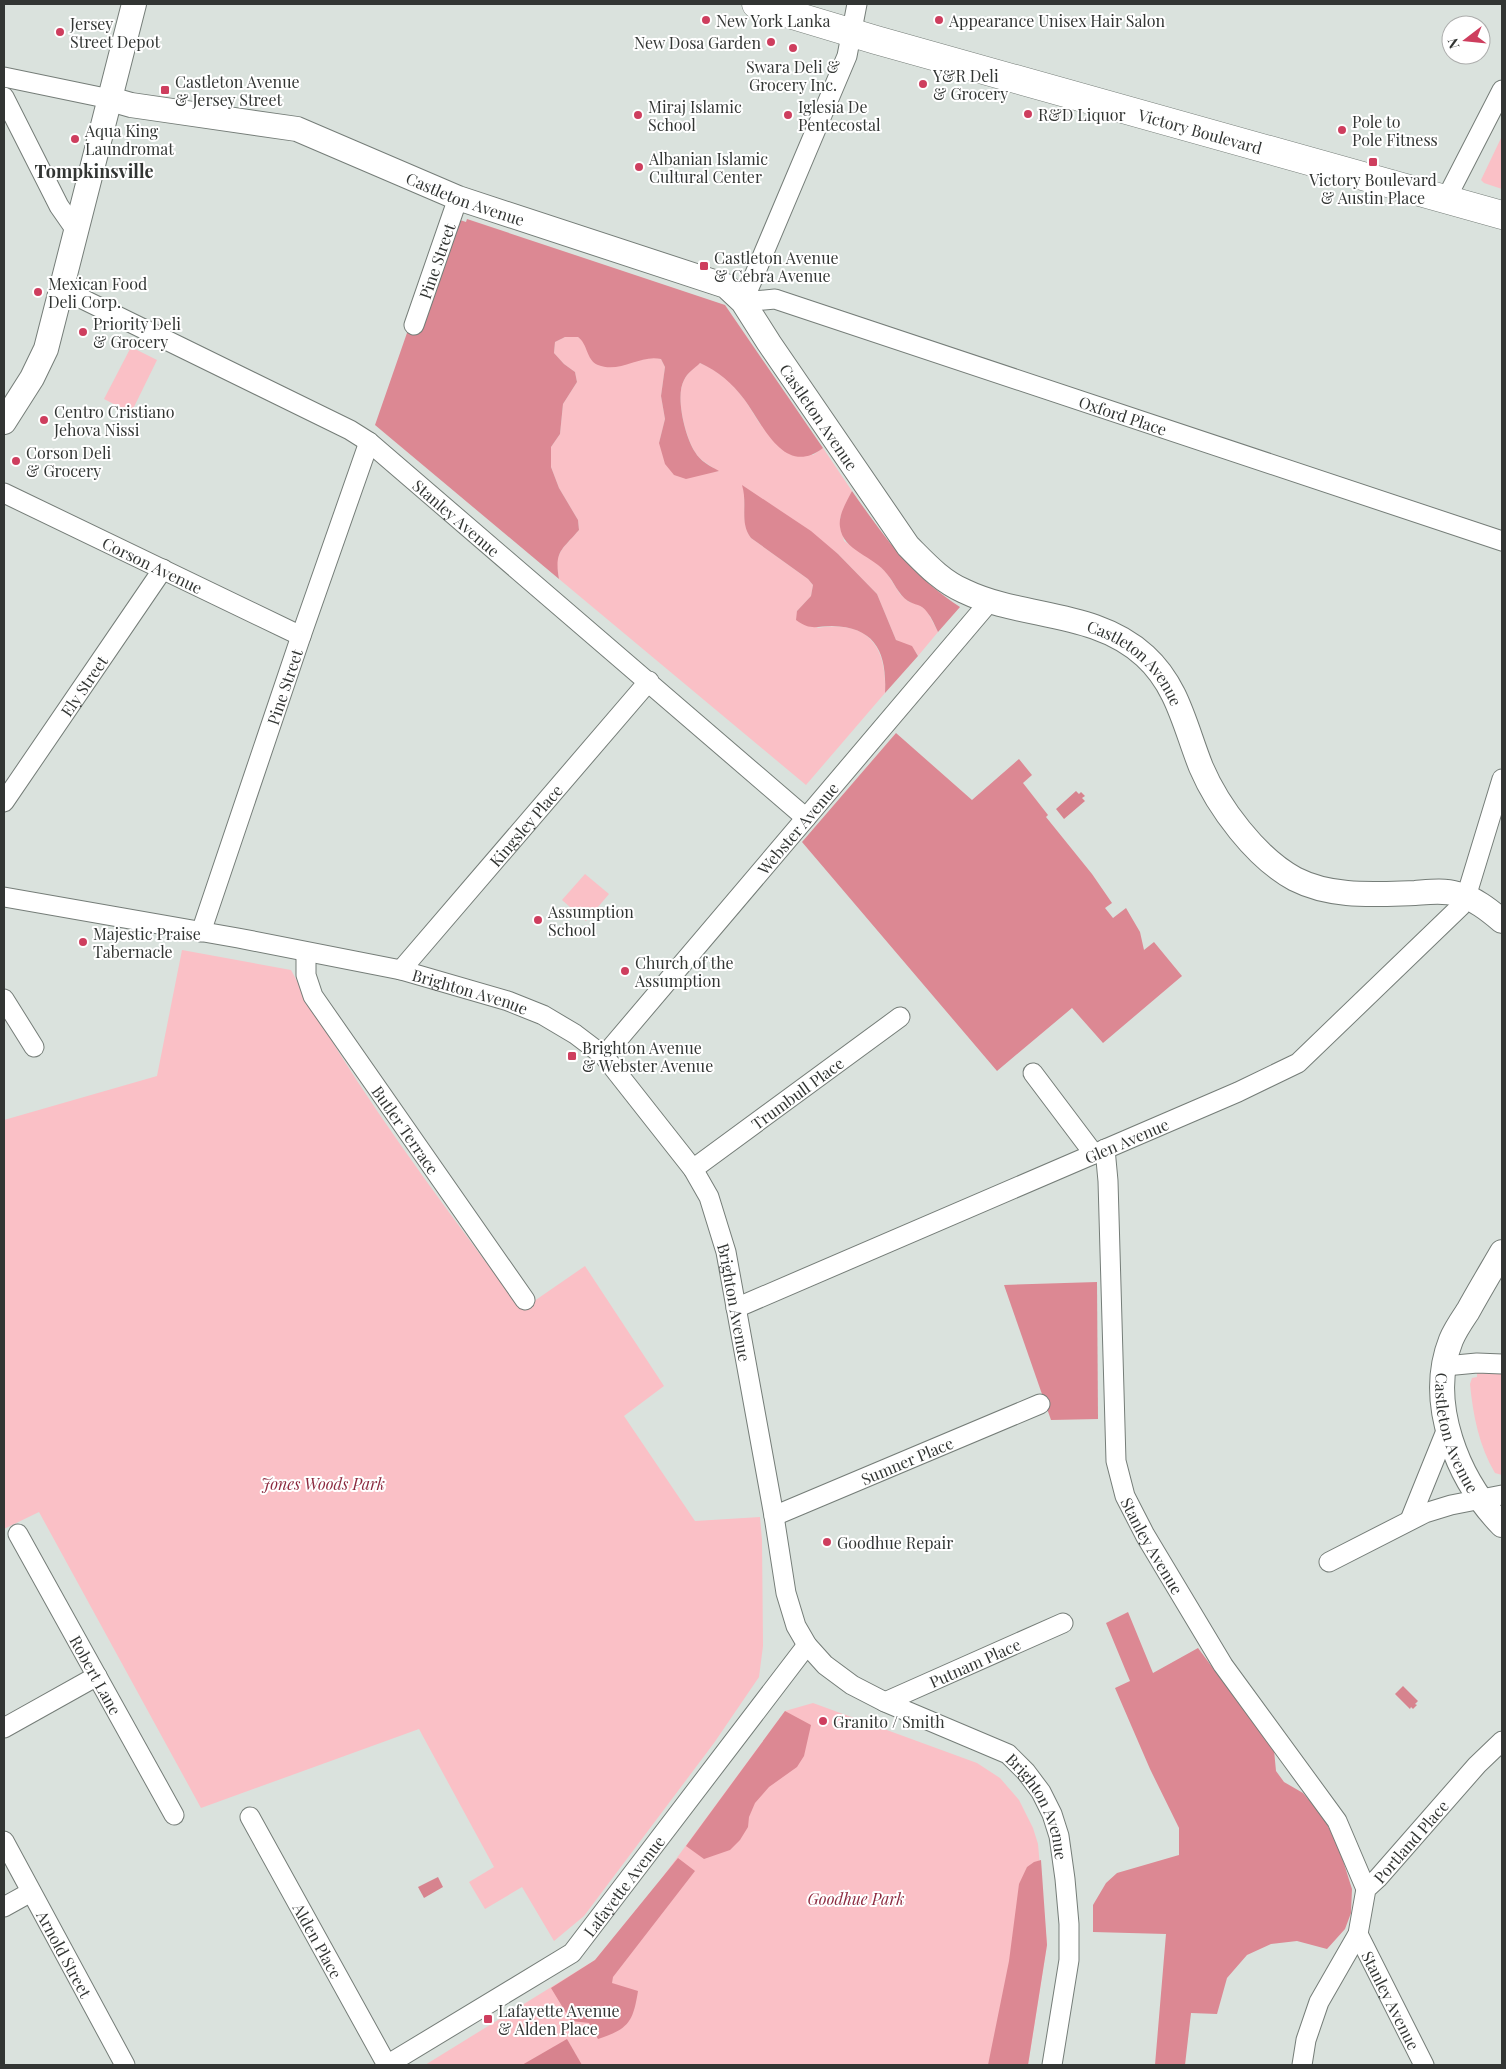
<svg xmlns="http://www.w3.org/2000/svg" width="1506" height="2069" font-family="'Playfair Display',serif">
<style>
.green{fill:#fac0c6}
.forest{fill:#dc8893}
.water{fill:#d7838e}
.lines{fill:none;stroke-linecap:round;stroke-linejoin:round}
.minor-casing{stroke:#757d78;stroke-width:21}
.tertiary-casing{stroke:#757d78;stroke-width:26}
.secondary-casing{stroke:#757d78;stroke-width:29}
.minor{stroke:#fff;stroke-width:19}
.tertiary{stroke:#fff;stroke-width:24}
.secondary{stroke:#fff;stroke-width:28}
.poi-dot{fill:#ce3e5e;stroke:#fff;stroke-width:2}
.labels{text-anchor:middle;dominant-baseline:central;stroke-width:4;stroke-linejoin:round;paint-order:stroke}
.poi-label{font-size:16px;fill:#323533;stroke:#fff;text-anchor:start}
.street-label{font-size:16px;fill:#323533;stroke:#fff}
.park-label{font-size:16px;font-style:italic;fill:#8c2a3f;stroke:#fff}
.neighbourhood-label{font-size:18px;font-weight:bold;fill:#323533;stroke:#fff}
</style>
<rect width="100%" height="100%" fill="#dae2dd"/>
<g class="green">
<path d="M1502,136V189L1484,183L1481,180Z"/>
<path d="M565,337H578L584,341L591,359L641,360L653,357L661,359L665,367L661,396L665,419L659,443L718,472C711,465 700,461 695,452C685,436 675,396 684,380C687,373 695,367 700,363L711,368L730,382L745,400L760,424L813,455L823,448L852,491L840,518L844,541L873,560L886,572L900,594L909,602L919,604L927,611L938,632L918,656L916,652L896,640L877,594L838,554L743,486C747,504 740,523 751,538L808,579L813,585L811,596L797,611L818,628C868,620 887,646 885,693L806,785L559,579L556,561L562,549L579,530L578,520L559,488L551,467V447L560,434L563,404L577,382L575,372L564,364L554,353L555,342Z"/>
<path d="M131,347L157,360L131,413L104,399Z"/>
<path d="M585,874L609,894L586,921L562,900Z"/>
<path d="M182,950L291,970C355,1090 439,1198 519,1307L527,1306L585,1266L664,1386L624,1416L695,1521L760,1517L762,1540L763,1646L759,1677L714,1743L584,1916L554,1941L522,1887L485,1909L469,1882L494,1867L419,1729L201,1808L39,1512L4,1529V1120L157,1076Z"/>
<path d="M1477,1372H1502V1475L1495,1473C1479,1446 1473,1415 1470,1384L1472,1378L1477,1377Z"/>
<path d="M813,1703L977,1763L1000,1778L1019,1800L1033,1828L1038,1844L1047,1945L1028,2065H425L595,1960L662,1878L785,1711Z"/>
</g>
<g class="forest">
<path d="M457,219L466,222L467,219L725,305L823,448C784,478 763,424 744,399C732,383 718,371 700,363C695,368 687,373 684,380C675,396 685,437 695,452C700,461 710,466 719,471L686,479L674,475L665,464L659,443L665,419L661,396L665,367L661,359C640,354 620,374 598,365C586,360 588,344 578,337H565L555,342L554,353L564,364L575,372L577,382L563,404L560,434L551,447V467L559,488L578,520L579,530C562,550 554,551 559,579L375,425L408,330Z"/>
<path d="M742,485L811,531L838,554L877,594L896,640L912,646L918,656L885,693C887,653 876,627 832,626C816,626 811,631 796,620L797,611L811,596L813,585L808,579L751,538C739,522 748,505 742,485Z"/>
<path d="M852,491C885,538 911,575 960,607L938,632C935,626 932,618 927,612C922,604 914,605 908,601C898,594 894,582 887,574C874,556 843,551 840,527C838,515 847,501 852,491Z"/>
<path d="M896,733L972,800L1019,759L1032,775L1023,783L1048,815L1046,817L1092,874L1112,903L1105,908L1113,918L1126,908L1140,932L1144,950L1154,942L1182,976L1103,1043L1072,1008L997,1071L802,842Z"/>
<path d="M1097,1282L1098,1419L1051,1420L1004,1285Z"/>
<path d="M1128,1612L1153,1673L1198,1648L1274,1750L1276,1771L1284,1782L1303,1793L1324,1818L1340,1851L1352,1889L1351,1913L1345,1929L1327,1949L1297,1941L1271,1944L1247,1955L1227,1978L1217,2014L1191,2013L1185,2065H1155L1166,1934L1093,1932V1905L1106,1883L1117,1873L1179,1855V1828L1150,1769L1115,1688L1130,1681L1106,1623Z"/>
<path d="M785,1711L811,1725L804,1756L797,1767L769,1787L755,1803L749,1817L748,1827L740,1840L730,1850L704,1859L686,1846Z"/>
<path d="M678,1858L695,1871L613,1977L612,1983L638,1991C633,2023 628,2029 598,2039L589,2023L571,2021L551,1988L595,1960Z"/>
<path d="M1041,1860L1047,1945L1028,2065H988L1009,1961L1019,1884L1027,1867L1034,1862Z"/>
</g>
<g class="water">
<path d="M1076,791L1079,794L1081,792L1085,796L1082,798L1085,801L1064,819L1056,809Z"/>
<path d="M1403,1686L1418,1701L1415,1704L1417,1705L1413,1709L1411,1707L1410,1709L1395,1694Z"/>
<path d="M438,1877L443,1887L424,1898L418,1887Z"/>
<path d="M567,2039L582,2065H522Z"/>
</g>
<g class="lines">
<defs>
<g id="minor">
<path id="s1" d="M857,4L847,56L743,302L775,299L1502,541"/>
<path d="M4,77L110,99"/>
<path d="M4,97L59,206L75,229"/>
<path d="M1446,199L1502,90"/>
<path id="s2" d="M60,288L350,430L369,442L806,818"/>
<path id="s3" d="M414,325L458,198"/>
<path id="s4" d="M4,493L301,636"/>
<path id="s5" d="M4,802L163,569"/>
<path id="s6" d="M4,897L238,938L401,970L508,1001L543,1015L575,1034L604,1056L693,1169L709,1197L726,1252L774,1516L786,1593L796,1626L807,1645L825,1665L852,1685L885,1702L1008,1754L1026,1772L1041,1792L1052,1814L1059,1836L1065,1879L1069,1924V1960L1052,2065"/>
<path id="s7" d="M201,932L301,636L369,442"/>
<path id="s8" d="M306,952V975L313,996L525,1300"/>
<path id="s9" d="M401,970L649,681"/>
<path d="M4,999L34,1047"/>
<path id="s10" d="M604,1056L990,601"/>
<path d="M1033,1073L1094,1154"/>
<path id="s11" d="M1105,1149L1108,1181L1116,1461L1125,1496L1145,1535L1223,1665L1337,1821L1366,1889"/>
<path id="s12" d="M693,1169L900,1017"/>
<path id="s13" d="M736,1308L1238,1092L1298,1063L1460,907L1466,897L1502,779"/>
<path d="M1445,1366L1477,1363L1502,1364"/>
<path id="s14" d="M774,1516L1040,1404"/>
<path d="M1410,1520L1448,1426"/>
<path id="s15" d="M18,1534L174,1815"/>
<path d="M1329,1562L1425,1513L1451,1505L1502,1495"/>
<path id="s16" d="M885,1702L1063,1623"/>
<path d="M4,1728L97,1676"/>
<path id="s17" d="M250,1817L387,2065"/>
<path id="s18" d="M4,1841L125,2065"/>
<path d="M4,1907L31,1892"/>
<path id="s19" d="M1358,1934L1424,2065"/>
<path id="s20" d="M387,2065L572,1953L807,1645"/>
<path id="s21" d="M1302,2065L1306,2040L1319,2002L1358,1934L1366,1889L1378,1878L1477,1765L1502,1741"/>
</g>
<g id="tertiary">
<path id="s22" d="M110,99L131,105L297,129L458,198L726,286L743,302L769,343L908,546C925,563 941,581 964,591C1022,619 1095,610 1145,656C1178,686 1185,727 1201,767C1218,807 1256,858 1295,879C1332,898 1375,894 1415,893C1429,892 1444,890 1457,894C1474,898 1489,910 1502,921"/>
<path d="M4,422L32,378L46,349L134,4"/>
<path id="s23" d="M1502,1252C1491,1271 1479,1291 1468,1311C1462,1320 1455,1330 1451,1340C1426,1403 1458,1480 1502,1525"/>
</g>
<g id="secondary">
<path id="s24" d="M756,4L876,40L1502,215"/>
</g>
</defs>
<use href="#minor" class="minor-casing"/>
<use href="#tertiary" class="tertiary-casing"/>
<use href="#secondary" class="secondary-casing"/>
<use href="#minor" class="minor"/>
<use href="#tertiary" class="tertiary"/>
<use href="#secondary" class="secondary"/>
</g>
<g class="poi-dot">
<circle cx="706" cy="20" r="5"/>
<circle cx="939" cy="20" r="5"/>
<circle cx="60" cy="32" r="5"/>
<circle cx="771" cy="42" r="5"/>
<circle cx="793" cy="48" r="5"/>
<circle cx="923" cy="84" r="5"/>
<rect x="160" y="85" width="10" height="10" rx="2.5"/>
<circle cx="1028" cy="114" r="5"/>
<circle cx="638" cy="115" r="5"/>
<circle cx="788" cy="115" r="5"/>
<circle cx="1342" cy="130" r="5"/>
<circle cx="75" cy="139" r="5"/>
<rect x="1368" y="157" width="10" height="10" rx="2.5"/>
<circle cx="639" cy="167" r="5"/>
<rect x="699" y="261" width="10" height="10" rx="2.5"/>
<circle cx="38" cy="292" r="5"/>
<circle cx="83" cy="332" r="5"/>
<circle cx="44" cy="420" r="5"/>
<circle cx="16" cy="461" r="5"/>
<circle cx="538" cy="920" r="5"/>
<circle cx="83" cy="942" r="5"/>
<circle cx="625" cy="971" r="5"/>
<rect x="567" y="1051" width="10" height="10" rx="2.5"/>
<circle cx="827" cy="1542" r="5"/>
<circle cx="823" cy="1721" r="5"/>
<rect x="483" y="2014" width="10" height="10" rx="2.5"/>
</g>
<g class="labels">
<g class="poi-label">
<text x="716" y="20">New York Lanka</text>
<text x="949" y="20">Appearance Unisex Hair Salon</text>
<text x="70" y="23">Jersey<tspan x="70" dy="18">Street Depot</tspan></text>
<text x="761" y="42" text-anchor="end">New Dosa Garden</text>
<text x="793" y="66" text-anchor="middle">Swara Deli &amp;<tspan x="793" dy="18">Grocery Inc.</tspan></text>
<text x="933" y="75">Y&amp;R Deli<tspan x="933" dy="18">&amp; Grocery</tspan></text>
<text x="175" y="81">Castleton Avenue<tspan x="175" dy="18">&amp; Jersey Street</tspan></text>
<text x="648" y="106">Miraj Islamic<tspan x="648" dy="18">School</tspan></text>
<text x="798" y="106">Iglesia De<tspan x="798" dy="18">Pentecostal</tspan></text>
<text x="1038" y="114">R&amp;D Liquor</text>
<text x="1352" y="121">Pole to<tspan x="1352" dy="18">Pole Fitness</tspan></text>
<text x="85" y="130">Aqua King<tspan x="85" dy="18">Laundromat</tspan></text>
<text x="649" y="158">Albanian Islamic<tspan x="649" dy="18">Cultural Center</tspan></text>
<text x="1373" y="179" text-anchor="middle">Victory Boulevard<tspan x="1373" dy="18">&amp; Austin Place</tspan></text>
<text x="714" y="257">Castleton Avenue<tspan x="714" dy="18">&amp; Cebra Avenue</tspan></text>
<text x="48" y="283">Mexican Food<tspan x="48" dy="18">Deli Corp.</tspan></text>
<text x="93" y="323">Priority Deli<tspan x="93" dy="18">&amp; Grocery</tspan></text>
<text x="54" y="411">Centro Cristiano<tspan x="54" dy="18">Jehova Nissi</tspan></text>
<text x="26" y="452">Corson Deli<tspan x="26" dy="18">&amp; Grocery</tspan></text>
<text x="548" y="911">Assumption<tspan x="548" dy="18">School</tspan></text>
<text x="93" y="933">Majestic Praise<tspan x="93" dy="18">Tabernacle</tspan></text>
<text x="635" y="962">Church of the<tspan x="635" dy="18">Assumption</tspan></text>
<text x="582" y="1047">Brighton Avenue<tspan x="582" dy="18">&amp; Webster Avenue</tspan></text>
<text x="837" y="1542">Goodhue Repair</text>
<text x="833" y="1721">Granito / Smith</text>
<text x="498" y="2010">Lafayette Avenue<tspan x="498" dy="18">&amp; Alden Place</tspan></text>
</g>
<g class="street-label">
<text stroke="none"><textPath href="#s24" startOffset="462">Victory Boulevard</textPath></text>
<text stroke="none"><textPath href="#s22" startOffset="372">Castleton Avenue</textPath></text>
<text stroke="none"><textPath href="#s3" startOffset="68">Pine Street</textPath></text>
<text stroke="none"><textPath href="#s1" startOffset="719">Oxford Place</textPath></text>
<text stroke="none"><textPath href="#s22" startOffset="808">Castleton Avenue</textPath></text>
<text stroke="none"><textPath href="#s2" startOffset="461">Stanley Avenue</textPath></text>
<text stroke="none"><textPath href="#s4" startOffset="165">Corson Avenue</textPath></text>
<text stroke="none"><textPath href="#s22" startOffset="1228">Castleton Avenue</textPath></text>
<text stroke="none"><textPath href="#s5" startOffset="141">Ely Street</textPath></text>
<text stroke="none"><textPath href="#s7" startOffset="259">Pine Street</textPath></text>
<text stroke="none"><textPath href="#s9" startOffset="191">Kingsley Place</textPath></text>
<text stroke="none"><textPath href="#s10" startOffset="299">Webster Avenue</textPath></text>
<text stroke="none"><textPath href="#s6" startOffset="476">Brighton Avenue</textPath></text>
<text stroke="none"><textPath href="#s12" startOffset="129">Trumbull Place</textPath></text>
<text stroke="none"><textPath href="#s8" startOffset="208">Butler Terrace</textPath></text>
<text stroke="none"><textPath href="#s13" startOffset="425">Glen Avenue</textPath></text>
<text stroke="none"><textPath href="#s6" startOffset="911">Brighton Avenue</textPath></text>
<text stroke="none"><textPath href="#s23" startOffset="198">Castleton Avenue</textPath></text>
<text stroke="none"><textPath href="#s14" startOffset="144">Sumner Place</textPath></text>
<text stroke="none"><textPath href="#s11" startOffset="405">Stanley Avenue</textPath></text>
<text stroke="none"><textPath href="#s16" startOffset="98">Putnam Place</textPath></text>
<text stroke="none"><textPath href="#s15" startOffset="161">Robert Lane</textPath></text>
<text stroke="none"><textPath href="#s6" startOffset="1556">Brighton Avenue</textPath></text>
<text stroke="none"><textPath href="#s21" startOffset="255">Portland Place</textPath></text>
<text stroke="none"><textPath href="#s20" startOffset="301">Lafayette Avenue</textPath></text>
<text stroke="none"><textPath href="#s17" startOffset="141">Alden Place</textPath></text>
<text stroke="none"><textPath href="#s18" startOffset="128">Arnold Street</textPath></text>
<text stroke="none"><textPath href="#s19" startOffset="74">Stanley Avenue</textPath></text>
</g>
<g class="park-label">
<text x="323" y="1483">Jones Woods Park</text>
<text x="856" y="1898">Goodhue Park</text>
</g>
<g class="neighbourhood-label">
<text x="94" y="171">Tompkinsville</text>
</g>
</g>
<rect width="1506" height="2069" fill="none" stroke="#323533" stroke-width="10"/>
<g transform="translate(1466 40) rotate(254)"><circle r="24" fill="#ffffff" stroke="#adaead"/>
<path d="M0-4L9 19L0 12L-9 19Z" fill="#ce3e5e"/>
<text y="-8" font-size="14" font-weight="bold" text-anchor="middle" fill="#323533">N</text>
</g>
</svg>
